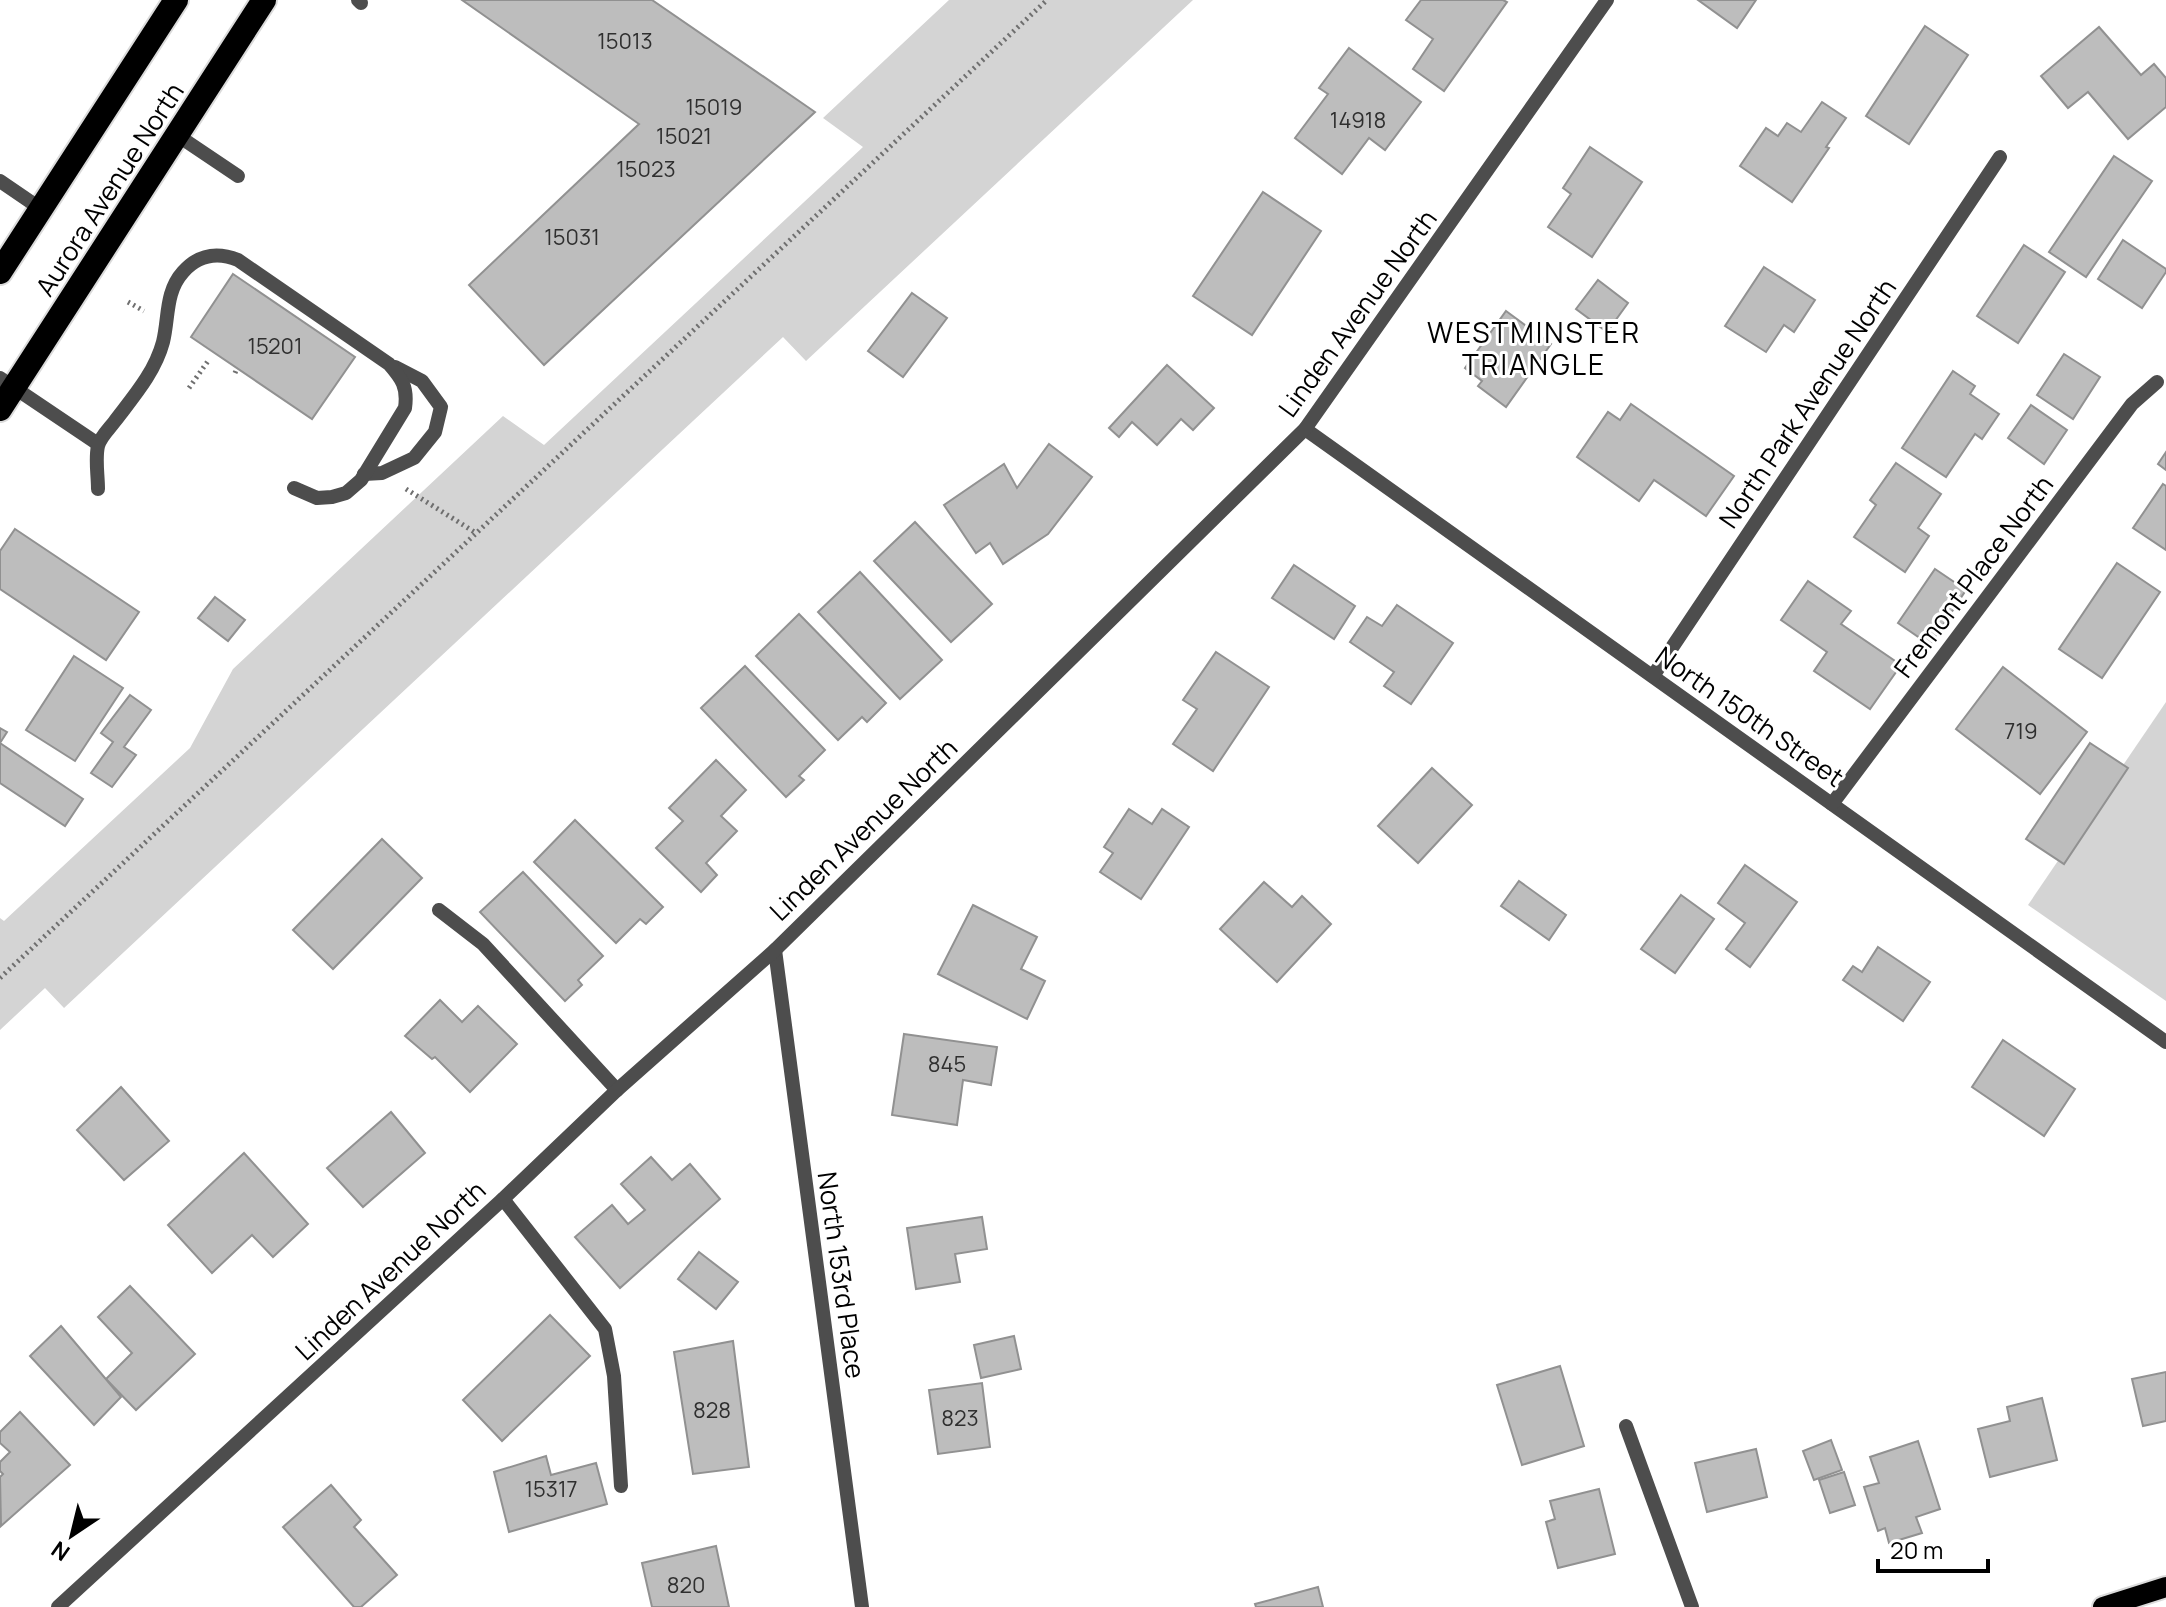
<svg xmlns="http://www.w3.org/2000/svg" width="2166" height="1607" font-family="Manrope,sans-serif">
<style>
.green{fill:#d4d4d4}
.building{fill:#bdbdbd;stroke:#919191;stroke-width:2}
.lines{fill:none;stroke-linecap:round;stroke-linejoin:round}
.major-casing{stroke:#dbdbdb;stroke-width:24}
.highway-casing{stroke:#dbdbdb;stroke-width:28}
.path{stroke:#6f6f6f;stroke-width:5;stroke-dasharray:2 4;stroke-linecap:butt}
.minor{stroke:#4d4d4d;stroke-width:14}
.major{stroke:#000;stroke-width:20}
.highway{stroke:#000;stroke-width:24}
.labels{text-anchor:middle;dominant-baseline:central;stroke-width:6;stroke-linejoin:round;paint-order:stroke}
.number-label{font-size:22px;fill:#2f2f2f}
.street-label{font-size:26px;fill:#000;stroke:#fff}
.neighbourhood-label{font-size:28px;letter-spacing:2px;fill:#000;stroke:#fff}
</style>
<rect width="100%" height="100%" fill="#fff"/>
<g class="green">
<path d="M949,0H1193L806,361L783,337L64,1008L45,988L0,1030V918L4,921L190,748L233,669L503,416L544,445L863,147L823,118Z"/>
<path d="M2166,702V1001L2028,905Z"/>
</g>
<g class="building">
<path d="M462,0H652L815,112L544,365L469,285L639,124Z"/>
<path d="M1421,0H1503L1507,2L1444,91L1413,69L1433,39L1406,20Z"/>
<path d="M1698,0H1756L1737,28Z"/>
<path d="M1925,26L1968,55L1909,144L1866,116Z"/>
<path d="M2099,27L2141,75L2154,64L2166,78V107L2128,139L2088,92L2068,108L2041,76Z"/>
<path d="M1349,48L1421,102L1385,150L1369,138L1342,174L1295,138L1328,94L1319,88Z"/>
<path d="M1822,102L1846,118L1826,147L1829,148L1792,202L1740,166L1766,128L1778,136L1787,123L1801,132Z"/>
<path d="M1590,147L1642,182L1592,257L1548,227L1571,194L1563,188Z"/>
<path d="M2114,156L2152,181L2086,277L2049,252Z"/>
<path d="M1263,192L1321,231L1252,335L1193,296Z"/>
<path d="M2123,240L2166,269V272L2142,308L2098,279Z"/>
<path d="M2024,245L2065,272L2018,343L1977,316Z"/>
<path d="M1764,267L1815,300L1794,332L1784,325L1766,352L1725,326Z"/>
<path d="M233,274L355,357L312,419L191,337Z"/>
<path d="M1598,280L1628,303L1607,332L1576,309Z"/>
<path d="M912,293L947,318L903,377L868,351Z"/>
<path d="M1506,311L1551,344L1506,407L1478,386L1482,381L1465,368Z"/>
<path d="M2064,354L2100,377L2073,419L2037,395Z"/>
<path d="M1167,365L1214,408L1193,430L1181,419L1157,445L1132,422L1119,437L1109,428Z"/>
<path d="M1953,371L1975,386L1970,394L1999,414L1982,439L1975,434L1946,477L1902,448Z"/>
<path d="M1631,404L1734,476L1706,516L1654,480L1639,501L1577,457L1608,412L1620,420Z"/>
<path d="M2031,405L2067,430L2044,464L2008,438Z"/>
<path d="M1049,444L1092,477L1048,534L1003,564L990,543L976,553L944,505L1004,464L1017,488Z"/>
<path d="M2166,452V470L2158,464Z"/>
<path d="M1896,463L1941,494L1918,528L1929,536L1905,572L1854,537L1876,505L1870,500Z"/>
<path d="M2163,484L2166,486V550L2133,528Z"/>
<path d="M915,522L992,604L951,642L874,561Z"/>
<path d="M15,529L139,612L106,660L0,589V551Z"/>
<path d="M2117,563L2160,592L2102,678L2059,649Z"/>
<path d="M1294,565L1355,606L1334,639L1272,598Z"/>
<path d="M1935,569L1966,590L1930,645L1898,623Z"/>
<path d="M860,572L942,660L900,699L818,612Z"/>
<path d="M1808,581L1851,611L1841,624L1901,665L1870,709L1814,671L1827,652L1781,620Z"/>
<path d="M215,597L245,620L228,641L198,618Z"/>
<path d="M1397,605L1453,643L1411,704L1384,686L1394,672L1350,642L1367,617L1382,626Z"/>
<path d="M799,614L886,703L867,722L862,717L838,740L756,656Z"/>
<path d="M1216,652L1269,687L1213,771L1173,744L1197,709L1183,700Z"/>
<path d="M74,656L123,688L75,761L26,730Z"/>
<path d="M745,666L825,750L799,776L804,780L786,797L701,708Z"/>
<path d="M2003,667L2087,732L2040,794L1956,729Z"/>
<path d="M130,695L151,710L124,747L136,755L112,787L91,773L113,742L101,733Z"/>
<path d="M0,728L7,732L0,743L83,799L65,826L0,783Z"/>
<path d="M2090,743L2128,768L2064,864L2026,839Z"/>
<path d="M716,760L746,790L721,816L737,831L706,863L717,875L701,892L656,848L683,821L669,808Z"/>
<path d="M1432,768L1472,805L1418,863L1378,826Z"/>
<path d="M1129,809L1152,824L1162,809L1189,827L1141,899L1100,872L1113,853L1104,847Z"/>
<path d="M575,820L663,907L646,924L640,919L616,943L534,862Z"/>
<path d="M382,839L422,878L333,969L293,930Z"/>
<path d="M1745,865L1797,902L1750,967L1726,949L1745,923L1718,903Z"/>
<path d="M523,872L603,956L578,980L582,985L565,1001L480,912Z"/>
<path d="M1519,881L1566,915L1549,940L1501,906Z"/>
<path d="M1264,882L1292,907L1302,896L1331,924L1277,982L1220,929Z"/>
<path d="M1681,895L1714,919L1675,973L1641,949Z"/>
<path d="M973,905L1037,937L1021,969L1045,981L1027,1019L938,974Z"/>
<path d="M1878,947L1930,982L1903,1021L1843,980L1853,966L1862,972Z"/>
<path d="M440,1000L462,1022L478,1006L517,1044L470,1092L435,1057L432,1059L405,1036Z"/>
<path d="M904,1034L997,1047L991,1085L963,1080L957,1125L892,1115Z"/>
<path d="M2003,1040L2075,1089L2044,1136L1972,1087Z"/>
<path d="M121,1087L169,1141L124,1180L77,1130Z"/>
<path d="M391,1112L425,1153L363,1207L327,1168Z"/>
<path d="M244,1153L308,1224L273,1257L252,1235L212,1273L168,1225Z"/>
<path d="M651,1157L672,1180L690,1164L720,1199L620,1288L575,1237L612,1205L628,1224L645,1210L621,1184Z"/>
<path d="M982,1217L987,1249L955,1254L960,1282L916,1289L907,1228Z"/>
<path d="M699,1252L738,1282L716,1309L678,1279Z"/>
<path d="M130,1286L195,1354L136,1410L106,1379L132,1353L98,1317Z"/>
<path d="M550,1315L590,1356L502,1441L463,1400Z"/>
<path d="M61,1326L121,1397L94,1425L30,1356Z"/>
<path d="M1014,1336L1021,1369L981,1378L974,1345Z"/>
<path d="M733,1341L749,1467L693,1474L674,1352Z"/>
<path d="M1560,1366L1584,1446L1522,1465L1497,1385Z"/>
<path d="M2166,1372V1421L2143,1426L2132,1379Z"/>
<path d="M982,1383L990,1447L938,1454L929,1390Z"/>
<path d="M2042,1398L2057,1460L1990,1477L1978,1429L2010,1421L2007,1407Z"/>
<path d="M20,1412L70,1465L1,1526L0,1477L3,1474L0,1471V1462L10,1452L0,1443V1432Z"/>
<path d="M1831,1440L1842,1470L1814,1480L1803,1451Z"/>
<path d="M1918,1441L1940,1509L1916,1517L1922,1533L1889,1543L1885,1528L1878,1531L1864,1487L1879,1483L1870,1457Z"/>
<path d="M1756,1449L1767,1497L1707,1512L1695,1463Z"/>
<path d="M546,1456L551,1475L596,1463L607,1504L509,1532L494,1472Z"/>
<path d="M1844,1472L1855,1505L1830,1513L1819,1480Z"/>
<path d="M331,1485L361,1520L354,1527L397,1575L361,1607H354L283,1527Z"/>
<path d="M1599,1489L1615,1554L1558,1568L1546,1522L1555,1519L1550,1501Z"/>
<path d="M716,1546L729,1607H652L642,1563Z"/>
<path d="M1318,1587L1323,1607H1256L1255,1604Z"/>
</g>
<g class="lines">
<defs>
<path id="major" d="M2103,1607L2166,1587"/>
<g id="highway">
<path d="M0,272L176,0"/>
<path d="M0,409L264,0"/>
</g>
</defs>
<use href="#major" class="major-casing"/>
<use href="#highway" class="highway-casing"/>
<g class="path">
<path d="M128,302L144,311"/>
<path d="M235,373L237,368"/>
<path d="M189,388L208,361"/>
<path d="M406,489L476,533"/>
<path d="M0,978L1047,0"/>
</g>
<g class="minor">
<path d="M358,0L361,3"/>
<path d="M177,135L238,176"/>
<path d="M0,181L41,209"/>
<path d="M0,378L98,444"/>
<path d="M1305,429L2166,1042"/>
<path d="M364,474L382,473L414,458L435,432L441,407L422,381L395,367"/>
<path d="M98,489C98,475 95,459 98,446C100,437 110,428 115,421C134,396 155,372 163,342C169,318 165,292 183,272C199,254 218,252 238,260L389,364C402,379 408,387 405,408L361,480L346,493L332,497L317,498L294,488"/>
<path d="M1653,676L2000,157"/>
<path d="M1832,804L2132,404L2157,382"/>
<path d="M439,910L483,944L617,1090"/>
<path d="M775,950L862,1607"/>
<path d="M503,1199L605,1329L614,1376L621,1486"/>
<path d="M1626,1426L1692,1607"/>
<path d="M58,1607L503,1199L617,1090L775,950L1305,429L1607,0"/>
</g>
<use href="#major" class="major"/>
<use href="#highway" class="highway"/>
</g>
<g class="labels">
<g class="number-label">
<text x="625" y="41">15013</text>
<text x="714" y="107">15019</text>
<text x="1358" y="120">14918</text>
<text x="684" y="136">15021</text>
<text x="646" y="169">15023</text>
<text x="572" y="237">15031</text>
<text x="275" y="346">15201</text>
<text x="2021" y="731">719</text>
<text x="947" y="1064">845</text>
<text x="712" y="1410">828</text>
<text x="960" y="1418">823</text>
<text x="551" y="1489">15317</text>
<text x="686" y="1585">820</text>
</g>
<g class="street-label">
<text transform="translate(109 189) rotate(-57)">Aurora Avenue North</text>
<text transform="translate(1357 313) rotate(-54)">Linden Avenue North</text>
<text transform="translate(1807 403) rotate(-56)">North Park Avenue North</text>
<text transform="translate(1973 576) rotate(-53)">Fremont Place North</text>
<text transform="translate(1750 716) rotate(35)">North 150th Street</text>
<text transform="translate(863 829) rotate(-44)">Linden Avenue North</text>
<text transform="translate(390 1270) rotate(-43)">Linden Avenue North</text>
<text transform="translate(842 1275) rotate(82)">North 153rd Place</text>
</g>
<g class="neighbourhood-label">
<text x="1534" y="332">WESTMINSTER<tspan x="1534" dy="32">TRIANGLE</tspan></text>
</g>
</g>
<g transform="translate(72 1535) rotate(215)" stroke="#ffffff" stroke-width="6" paint-order="stroke">
<path d="M0-6L14 30L0 20L-14 30Z" fill="#000000"/>
<text y="-12" font-size="22" font-weight="bold" text-anchor="middle" fill="#000000">N</text>
</g>
<path d="M1878 1559v12h110v-12" fill="none" stroke="#000000" stroke-width="4"/>
<text x="1890" y="1559" font-size="24" fill="#000000" stroke="#ffffff" stroke-width="6" paint-order="stroke">20 m</text>
</svg>
